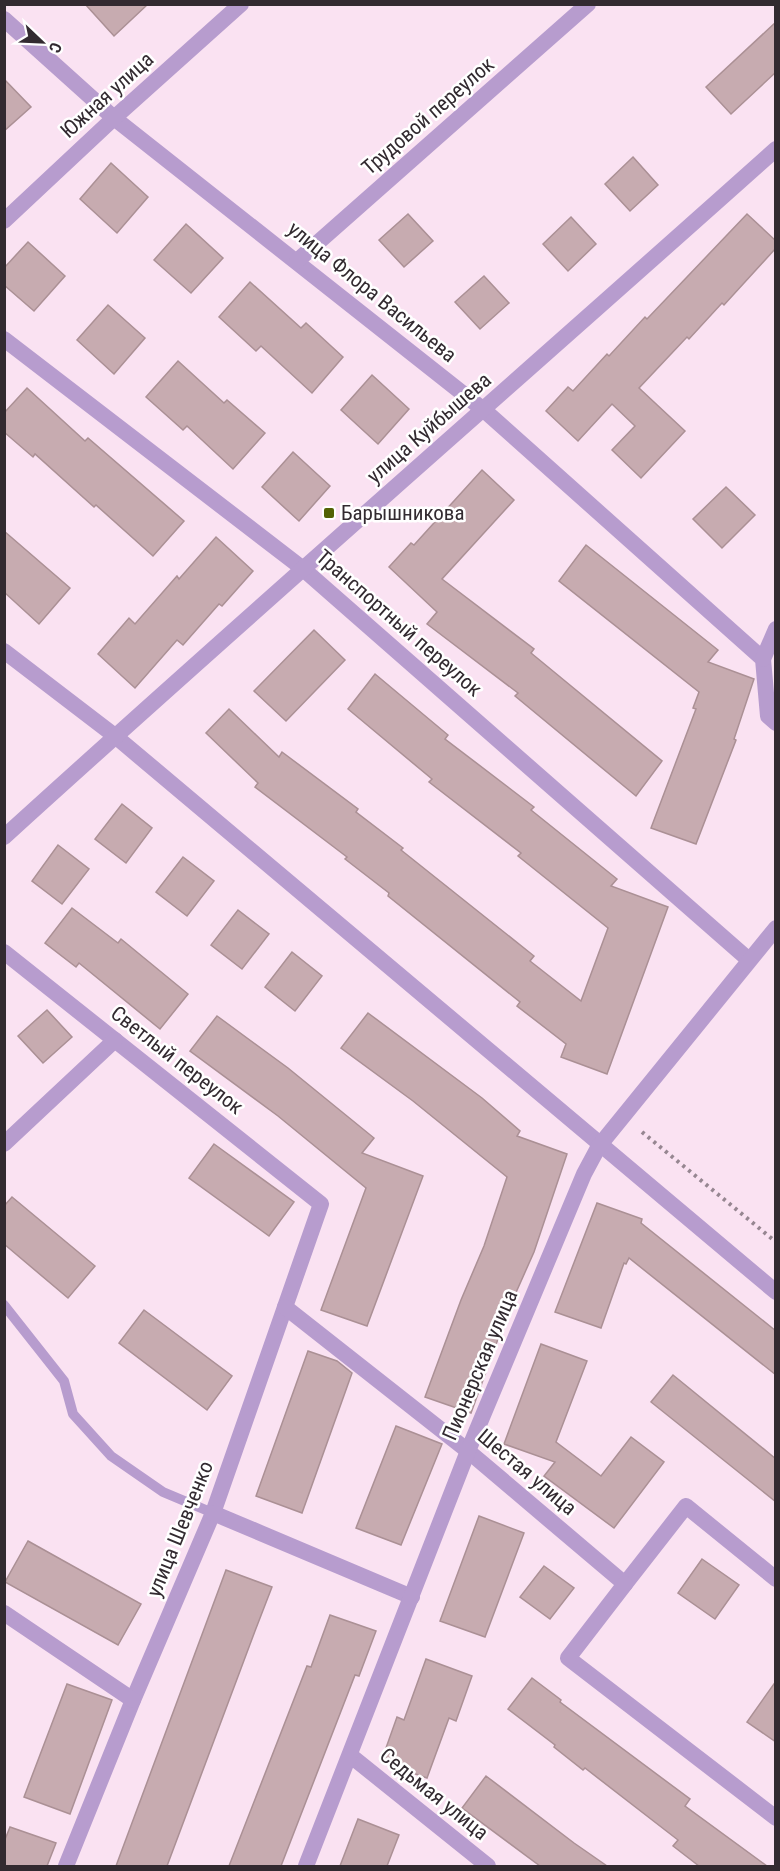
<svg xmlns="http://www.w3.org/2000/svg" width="780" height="1871" font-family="'Roboto Condensed',sans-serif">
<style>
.building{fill:#c7abb0;stroke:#ab9095;stroke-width:1.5}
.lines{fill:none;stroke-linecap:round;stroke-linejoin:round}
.path{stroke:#968691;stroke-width:4;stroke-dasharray:3 4.5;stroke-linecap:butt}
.service{stroke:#b79cce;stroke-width:10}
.minor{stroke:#b79cce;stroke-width:16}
.tertiary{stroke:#b79cce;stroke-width:16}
.poi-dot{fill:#526104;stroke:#fff;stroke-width:2}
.labels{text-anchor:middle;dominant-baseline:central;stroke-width:5;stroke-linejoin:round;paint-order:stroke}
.street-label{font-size:21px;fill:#322a30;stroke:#fff}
.poi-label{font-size:21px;fill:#322a30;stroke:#fff;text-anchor:start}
</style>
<rect width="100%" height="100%" fill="#fae2f2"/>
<g class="building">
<path d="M85,4H148L114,36Z"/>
<path d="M776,22V72L731,114L706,87Z"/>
<path d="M4,79L31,107L4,131Z"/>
<path d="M633,157L658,185L630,211L605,184Z"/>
<path d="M111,163L148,197L117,233L80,199Z"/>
<path d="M408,214L433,241L404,267L379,240Z"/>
<path d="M747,214L776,241V248L724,305L722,303L689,339L687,337L639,388L685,431L641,478L612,450L635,426L612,404L578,441L546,411L568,387L573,391L607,354L609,356L645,317L647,319Z"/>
<path d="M571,217L596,244L568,271L543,244Z"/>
<path d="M186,224L223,258L191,293L154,260Z"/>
<path d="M28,242L65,276L34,311L4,285V268Z"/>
<path d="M484,276L509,303L480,329L455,302Z"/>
<path d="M250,282L301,328L306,323L343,357L312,393L261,346L256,351L219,317Z"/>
<path d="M108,305L145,338L114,374L77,340Z"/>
<path d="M178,361L224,403L227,400L265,433L233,469L187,426L183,430L146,397Z"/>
<path d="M372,375L409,409L378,444L341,410Z"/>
<path d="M27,388L85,441L88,438L184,521L153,556L96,505L94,507L35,454L33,457L4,432V413Z"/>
<path d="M293,452L330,486L299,521L262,487Z"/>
<path d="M482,470L514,500L442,579L534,649L531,653L662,761L636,796L515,696L518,693L427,624L437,612L389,567L411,543L414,545Z"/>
<path d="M726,487L755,515L722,548L693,519Z"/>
<path d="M4,531L70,588L39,624L4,592Z"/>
<path d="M216,537L253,571L222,606L219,604L183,645L177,640L135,688L98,654L129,618L135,624L177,576L179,579Z"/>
<path d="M586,545L718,650L708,662L754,679L734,739L736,740L696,844L651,828L696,709L693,708L699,692L559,581Z"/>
<path d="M314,630L345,660L286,721L254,691Z"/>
<path d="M375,674L448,735L445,739L534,807L531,810L617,879L611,886L668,907L607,1074L561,1057L566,1044L517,1006L520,1002L388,896L389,893L345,859L347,857L255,787L258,783L206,733L229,709L279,757L282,752L358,809L356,812L403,848L401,850L534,956L530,961L581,1001L608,928L518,856L521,853L429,782L432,779L348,709Z"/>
<path d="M122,804L152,828L126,863L95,839Z"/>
<path d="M58,845L89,869L62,904L32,881Z"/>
<path d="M183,857L214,881L187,916L156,892Z"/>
<path d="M72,908L118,943L121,939L188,994L160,1029L79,963L76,967L45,943Z"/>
<path d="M238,910L269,934L242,969L211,945Z"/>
<path d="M292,952L322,976L295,1011L265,987Z"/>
<path d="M47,1010L72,1037L43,1063L18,1036Z"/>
<path d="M368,1013L482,1098L520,1131L517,1136L567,1154L534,1252L510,1306L471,1413L425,1397L461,1300L484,1246L507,1177L413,1101L341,1048Z"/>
<path d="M217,1016L288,1068L374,1138L362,1153L423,1176L367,1326L321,1310L366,1188L278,1116L190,1051Z"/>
<path d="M214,1144L294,1202L269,1236L189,1178Z"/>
<path d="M12,1197L95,1266L68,1298L4,1244V1206Z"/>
<path d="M597,1203L642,1219L641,1223L776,1331V1375L629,1258L626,1264L624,1263L601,1328L555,1312Z"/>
<path d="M144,1310L232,1376L207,1410L119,1343Z"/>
<path d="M541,1344L587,1361L556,1442L601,1476L631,1437L664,1462L614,1528L544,1476L555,1462L504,1444Z"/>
<path d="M308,1351L337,1361L352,1373L302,1513L256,1496Z"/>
<path d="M673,1375L776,1459V1502L651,1402Z"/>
<path d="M396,1426L442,1444L401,1545L356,1528Z"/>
<path d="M479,1516L524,1533L485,1637L440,1621Z"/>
<path d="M28,1541L141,1604L118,1645L5,1582Z"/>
<path d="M702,1559L739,1585L715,1619L678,1593Z"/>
<path d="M544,1566L574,1588L550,1619L520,1597Z"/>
<path d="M226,1570L272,1587L255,1631L167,1866H116Z"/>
<path d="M330,1615L376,1631L359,1676L355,1675L281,1866H229L307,1666L311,1667Z"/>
<path d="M426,1659L472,1676L456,1721L449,1718L427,1778L381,1762L397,1717L404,1720Z"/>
<path d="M532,1678L561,1700L560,1702L690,1799L685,1806L767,1866H699L673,1846L678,1840L585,1768L583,1770L554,1747L555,1745L508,1709Z"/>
<path d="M776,1681V1742L747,1722Z"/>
<path d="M67,1684L112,1700L70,1814L24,1797Z"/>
<path d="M486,1776L574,1843L607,1866H540L462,1808Z"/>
<path d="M358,1819L399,1835L387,1866H340Z"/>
<path d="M10,1827L56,1843L47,1866H4V1842Z"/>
</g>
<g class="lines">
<path class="path" d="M642,1132L776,1242"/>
<path class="service" d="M4,1305L64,1381L73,1414L111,1456L163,1492L213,1513"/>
<g class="minor">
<path d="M4,19L114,118L485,411L763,659L768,716L776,723"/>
<path d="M4,221L114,118L241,4"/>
<path d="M297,261L588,4"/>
<path d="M4,339L302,568L749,960"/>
<path d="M4,651L115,736L776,1292"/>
<path d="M763,659L776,629"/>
<path d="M4,952L321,1204L213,1513L133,1700L66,1866"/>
<path d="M4,1144L115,1040"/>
<path d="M285,1307L468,1451L625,1584L686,1506L776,1579"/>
<path d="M213,1513L412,1597"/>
<path d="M625,1584L568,1658L776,1818"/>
<path d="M4,1613L133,1700"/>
<path d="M351,1756L488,1866"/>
<path d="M306,1866L468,1451L584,1174L599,1146L776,928"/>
</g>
<path class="tertiary" d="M4,837C259,605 519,379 776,149"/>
</g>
<rect class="poi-dot" x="323" y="507" width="12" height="12" rx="3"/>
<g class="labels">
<g class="street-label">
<text transform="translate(107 95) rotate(-42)">Южная улица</text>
<text transform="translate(428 116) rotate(-41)">Трудовой переулок</text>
<text transform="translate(372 292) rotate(39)">улица Флора Васильева</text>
<text transform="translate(429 428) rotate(-41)">улица Куйбышева</text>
<text transform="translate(399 623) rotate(41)">Транспортный переулок</text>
<text transform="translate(177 1060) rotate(38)">Светлый переулок</text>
<text transform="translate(480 1365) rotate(-67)">Пионерская улица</text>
<text transform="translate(527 1472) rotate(40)">Шестая улица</text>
<text transform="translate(180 1529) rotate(-68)">улица Шевченко</text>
<text transform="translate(434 1794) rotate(39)">Седьмая улица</text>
</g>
<g class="poi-label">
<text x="341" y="513">Барышникова</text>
</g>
</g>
<rect width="780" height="1871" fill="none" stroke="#322a30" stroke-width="12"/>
<g transform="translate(42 42) rotate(113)" stroke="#ffffff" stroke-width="4.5" paint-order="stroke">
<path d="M0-4.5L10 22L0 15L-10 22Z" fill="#322a30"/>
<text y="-9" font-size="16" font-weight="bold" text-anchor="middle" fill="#322a30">С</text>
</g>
</svg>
